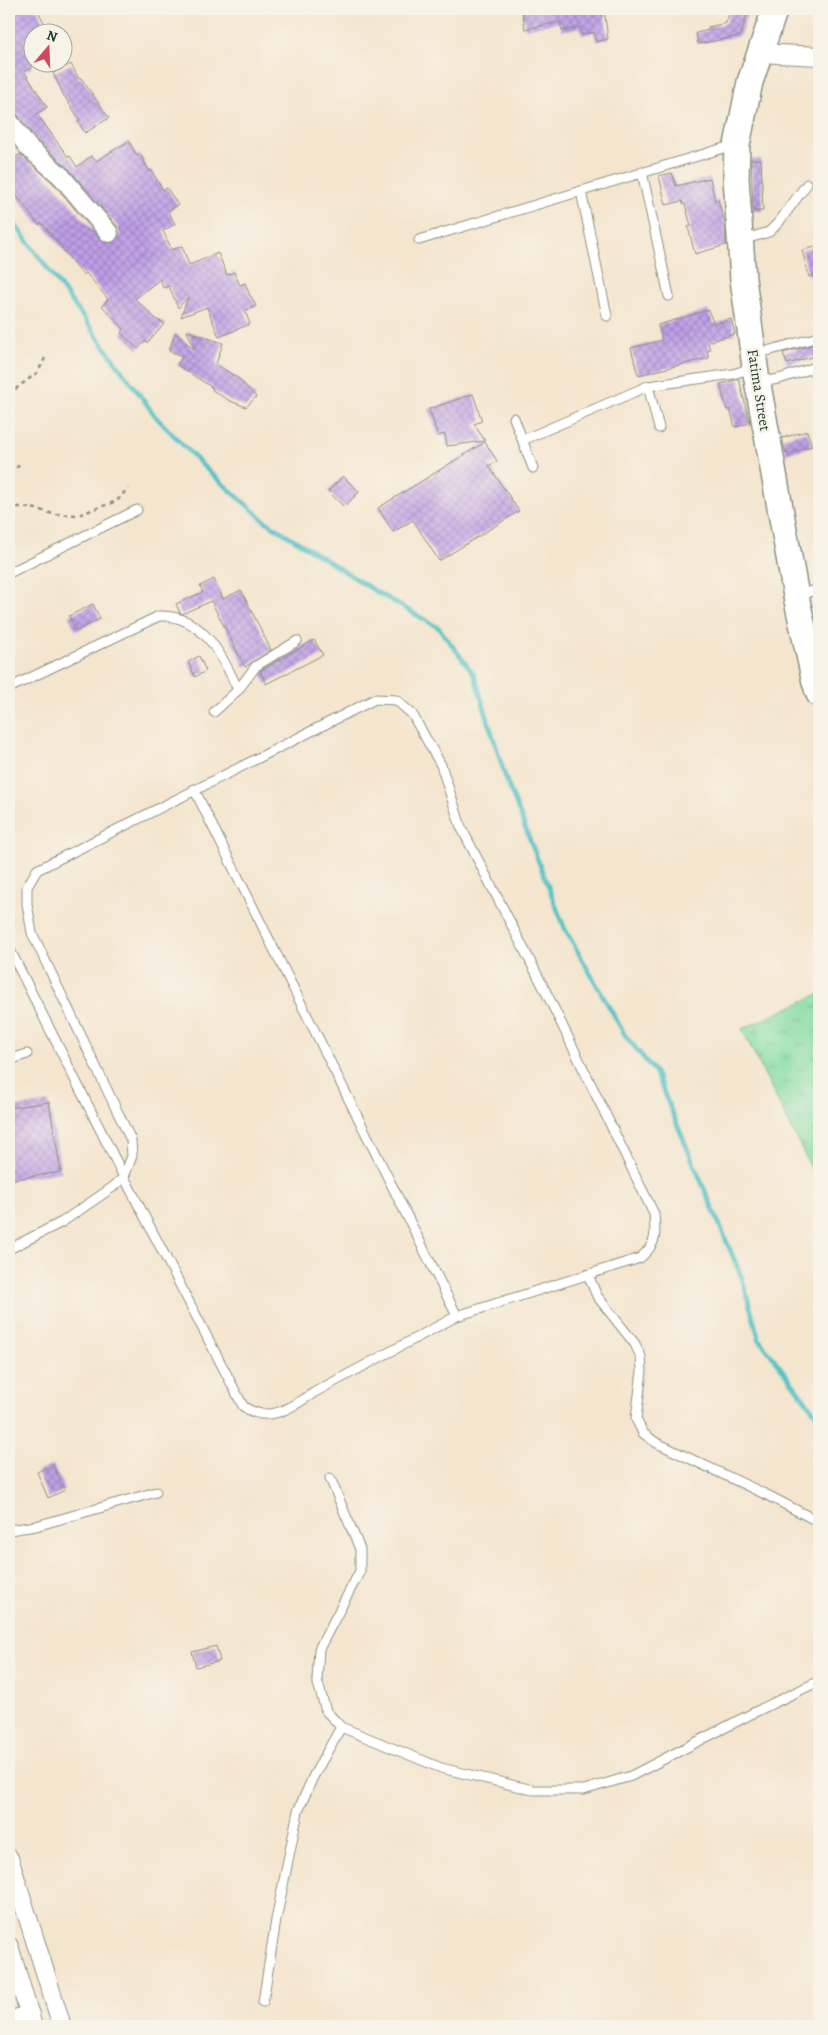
<svg xmlns="http://www.w3.org/2000/svg" width="828" height="2035" font-family="Alegreya,serif">
<style>
.grass{fill:url(#grass-tufts);stroke:#508c6b}
.lines{fill:none;stroke-linecap:round;stroke-linejoin:round}
.stream{stroke:#54c2c8;stroke-width:4.5}
.building{fill:url(#building-cross-hatch)}
.lane-casing{stroke:#8a9181;stroke-width:11}
.street-casing{stroke:#8a9181;stroke-width:20}
.secondary-casing{stroke:#8a9181;stroke-width:28}
.path{stroke:#8a9181;stroke-width:2.5;stroke-dasharray:4 4;stroke-linecap:butt}
.lane{stroke:#fff;stroke-width:9}
.street{stroke:#fff;stroke-width:18}
.secondary{stroke:#fff;stroke-width:25}
.labels{text-anchor:middle;dominant-baseline:central;stroke-width:5;stroke-linejoin:round;paint-order:stroke}
.street-label{font-size:15px;fill:#1f3d34;stroke:#f7f3e8}
</style>
<defs>
<pattern id="grass-tufts" width="24" height="20" patternUnits="userSpaceOnUse" patternTransform="scale(1.25)"><rect width="24" height="20" fill="#82dca2"/><path d="M3 7l-1-3M5 7V3M7 7l1-3M15 17l-1-3M17 17v-4M19 17l1-3" fill="none" stroke="#6ab485"/></pattern>
<pattern id="building-cross-hatch" width="8" height="8" patternUnits="userSpaceOnUse" patternTransform="scale(1.25)"><rect width="8" height="8" fill="#bf9fe8"/><path d="M0 0l8 8M0 8l8-8" fill="none" stroke="#9b83bd"/></pattern>
</defs>
<rect width="100%" height="100%" fill="#f7f3e8"/>
<filter id="ink" filterUnits="userSpaceOnUse"><feTurbulence type="fractalNoise" baseFrequency=".02" numOctaves="2"/><feDisplacementMap in="SourceGraphic" scale="10" xChannelSelector="R" yChannelSelector="G"/><feConvolveMatrix kernelMatrix="1 2 1 2 8 2 1 2 1" color-interpolation-filters="sRGB"/></filter>
<filter id="wash" filterUnits="userSpaceOnUse"><feTurbulence type="fractalNoise" baseFrequency=".0096" numOctaves="4" result="noise"/><feDisplacementMap in="SourceGraphic" scale="20" xChannelSelector="R" yChannelSelector="G"/><feGaussianBlur stdDeviation="1.12" result="paint"/><feColorMatrix in="noise" values="0 0 0 0 0 0 0 0 0 0 0 0 0 0 0 0 0 1.4 0 .05"/><feComposite in="paint" operator="in"/></filter>
<g filter="url(#wash)">
<rect width="100%" height="100%" fill="#f4e5ce"/>
<path class="grass" d="M819,994V1184L742,1029Z"/>
<g class="lines">
<path class="stream" d="M9,216L156,417L205,468L265,521L375,591L439,628L474,674L506,779L565,929L625,1035L655,1072L742,1278L759,1339L819,1418"/>
</g>
<g id="blocks">
<g class="building">
<path d="M9,9H37L49,32H32V68L24,71L47,107L37,114L68,157L70,156L77,167L91,156L96,161L129,141L137,156L140,154L149,171L151,170L163,190L167,188L178,205L168,211L175,224L163,231L172,250L182,246L189,265L218,253L227,275L234,272L240,285L245,283L250,296H251L256,306L245,311L250,324L219,337L207,307L181,317L188,297L178,308L169,286L163,288L160,279L135,299L157,320L165,323L147,343L145,341L138,349L121,333L124,329L102,306L108,299L86,273L83,275L42,223L39,225L9,186V162L20,154L53,183L101,240L110,243L119,237V232L117,226L69,169L36,140L17,114L9,111Z"/>
<path d="M522,9H604L608,39L596,42L594,32L582,35L580,27L562,31L560,22L525,29Z"/>
<path d="M731,9H749L740,36L698,44L696,33L709,30L708,27L726,23Z"/>
<path d="M71,64L79,79L81,78L109,118L85,133L78,121L80,120L64,96L53,73Z"/>
<path d="M751,159H761L763,211H753Z"/>
<path d="M672,173L676,186L710,178L715,201L718,200L725,223L726,245L695,254L688,227L691,226L685,204H683L682,201L666,205L659,176Z"/>
<path d="M819,246V275L809,277L802,250Z"/>
<path d="M708,310L714,324L731,319L735,334L708,342L710,350L707,351L709,358L638,375L631,348L662,340L658,325Z"/>
<path d="M187,331L223,343L216,364L239,379L256,397L246,407L230,401L212,390L213,388L177,365L183,356L169,351L175,333L195,350Z"/>
<path d="M819,343V355L787,364L783,353Z"/>
<path d="M739,379L750,423L735,427L730,409L727,410L720,384Z"/>
<path d="M473,394L482,421L474,424L485,441L447,446L445,434L438,436L429,409Z"/>
<path d="M807,431L812,446L786,454L782,438Z"/>
<path d="M485,442L497,461L489,466L519,511L439,561L413,520L393,532L378,508Z"/>
<path d="M343,476L359,492L344,507L328,491Z"/>
<path d="M214,579L223,599L241,590L271,650L245,667L211,601L182,614L180,613L176,604L203,592L200,586Z"/>
<path d="M93,604L100,619L76,631L69,616Z"/>
<path d="M314,640L323,655L266,684L260,671Z"/>
<path d="M199,656L206,671L195,677L188,662Z"/>
<path d="M49,1102L61,1172L9,1180V1108Z"/>
<path d="M53,1465L65,1490L48,1498L37,1472Z"/>
<path d="M216,1646L220,1661L196,1667L192,1652Z"/>
</g>
</g>
</g>
<g filter="url(#ink)">
<use href="#blocks" fill-opacity="0" stroke="#8a9181" stroke-width="1"/>
<g class="lines">
<defs>
<g id="lane">
<path d="M642,172L669,296"/>
<path d="M581,191L607,316"/>
<path d="M419,240L734,145"/>
<path d="M742,240L769,232L779,222L807,184"/>
<path d="M756,354L819,337"/>
<path d="M760,382L779,379L819,366"/>
<path d="M648,386L659,428"/>
<path d="M514,418L533,468"/>
<path d="M523,440L648,386L733,374L752,368"/>
<path d="M9,573L137,510"/>
<path d="M796,596L819,589"/>
<path d="M9,688L159,616C202,614 223,656 238,690"/>
<path d="M214,712L238,690L256,666L297,641"/>
<path d="M194,789L457,1316"/>
<path d="M9,948L124,1177L243,1406C268,1425 292,1407 315,1392L457,1316L640,1258C657,1244 656,1235 654,1214L545,990L461,827L441,765L412,714L396,700L375,699L37,870L27,887V904L32,933L131,1140L132,1156L124,1177L113,1187L62,1222L9,1249"/>
<path d="M9,1060L27,1054"/>
<path d="M588,1275L597,1296L635,1344L641,1357L642,1371L636,1419L643,1433L655,1442L769,1496L819,1522"/>
<path d="M330,1478L360,1549V1571L319,1649L317,1680L326,1711L341,1727L441,1768L533,1790H584L631,1776L753,1713L819,1681"/>
<path d="M9,1530L36,1526L156,1492"/>
<path d="M263,2002L276,1920L298,1811L313,1777L341,1727"/>
</g>
<g id="street">
<path d="M759,53L819,56"/>
<path d="M9,121L28,147L61,176L109,233"/>
<path d="M9,1858L62,2026"/>
<path d="M9,1946L33,2026"/>
<path d="M9,2021L30,2014"/>
</g>
<path id="secondary" d="M775,9L750,82L737,145L736,178L743,279L756,374L796,596L815,682L819,694"/>
</defs>
<use href="#lane" class="lane-casing"/>
<use href="#street" class="street-casing"/>
<use href="#secondary" class="secondary-casing"/>
<g class="path">
<path d="M9,394L38,372L46,356"/>
<path d="M9,471L21,465"/>
<path d="M9,506L37,509L53,514L78,515L117,501L128,488"/>
</g>
<use href="#lane" class="lane"/>
<use href="#street" class="street"/>
<use href="#secondary" class="secondary"/>
</g>
</g>
<g class="labels">
<g class="street-label">
<text transform="translate(759 390) rotate(81)">Fatima Street</text>
</g>
</g>
<rect width="828" height="2035" fill="none" stroke="#f7f3e8" stroke-width="30"/>
<g transform="translate(48 48) rotate(19)"><circle r="24" fill="#f7f3e8" stroke="#a1aaa0"/>
<path d="M0-4L9 19L0 12L-9 19Z" fill="#d1495b"/>
<text y="-8" font-size="14" font-weight="bold" text-anchor="middle" fill="#1f3d34">N</text>
</g>
</svg>
